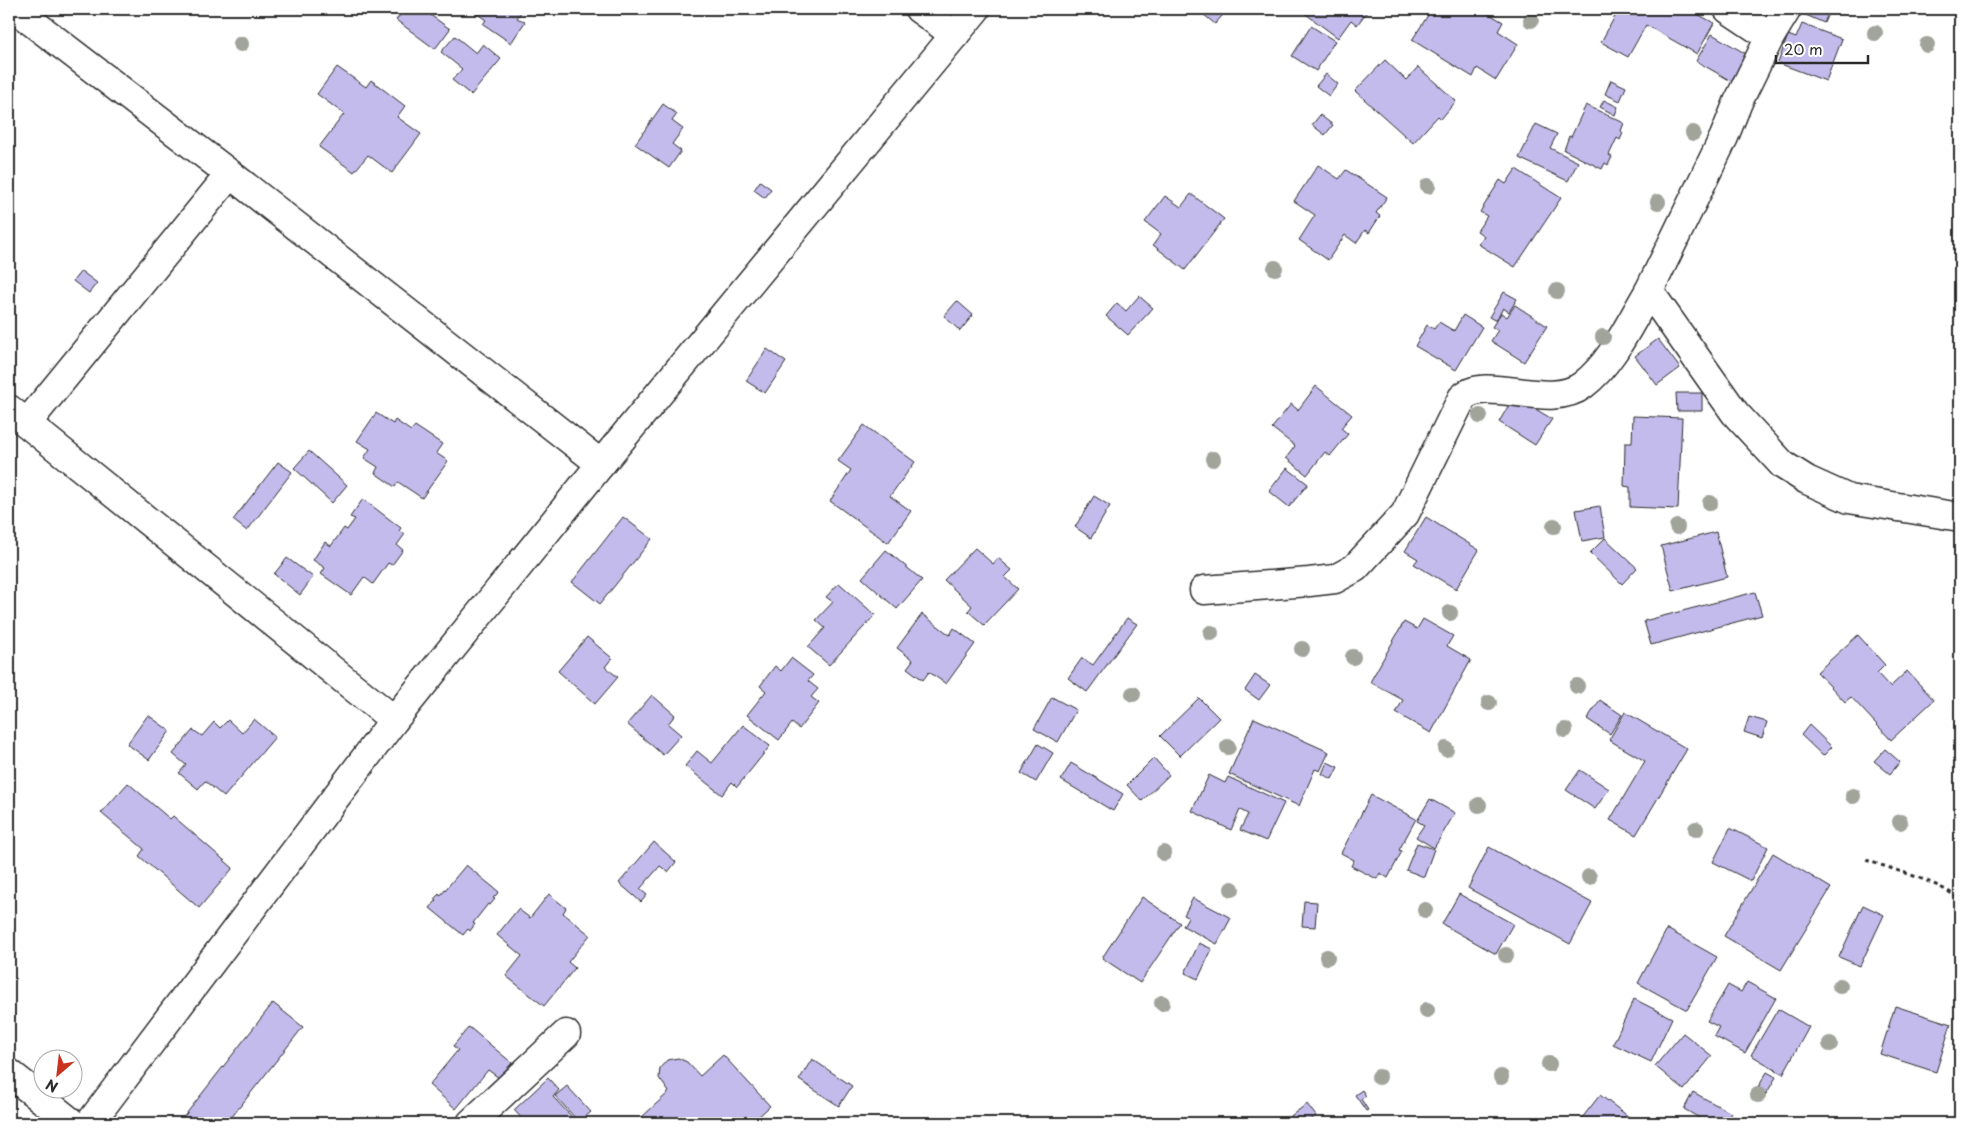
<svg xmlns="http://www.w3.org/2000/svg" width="1969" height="1132" font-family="'Playpen Sans',sans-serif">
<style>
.building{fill:#c2bbec;stroke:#2b2b2b}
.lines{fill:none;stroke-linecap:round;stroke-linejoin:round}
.minor-casing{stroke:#2b2b2b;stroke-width:31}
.path{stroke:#2b2b2b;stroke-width:3;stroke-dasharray:4 4;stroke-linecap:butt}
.minor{stroke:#fff;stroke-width:28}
.tree{fill:#a0a49a}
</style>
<rect width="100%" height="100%" fill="#fff"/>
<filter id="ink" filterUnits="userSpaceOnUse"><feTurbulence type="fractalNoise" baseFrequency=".02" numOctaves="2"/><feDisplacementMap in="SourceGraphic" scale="10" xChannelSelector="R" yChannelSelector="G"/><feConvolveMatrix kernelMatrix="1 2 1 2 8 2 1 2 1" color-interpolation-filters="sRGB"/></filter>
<g filter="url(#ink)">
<g class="building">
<path d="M405,9H422L450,29L435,49L396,20Z"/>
<path d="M470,9H523L517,18L525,22L511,43L483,24L486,20Z"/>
<path d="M1197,9H1228L1215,24Z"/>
<path d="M1299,9H1369L1357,25L1351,20L1338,38Z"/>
<path d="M1432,9H1481L1503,22L1498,31L1518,44L1496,80L1477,68L1473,77L1412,40Z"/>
<path d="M1619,9H1688L1714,23L1697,54L1646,25L1628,57L1601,42Z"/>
<path d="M1801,9H1830L1824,23L1799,12Z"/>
<path d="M1802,24L1842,39L1826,81L1778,63L1788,35L1796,38Z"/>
<path d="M1311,26L1335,41L1316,71L1292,56Z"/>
<path d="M1712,34L1748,55L1731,81L1696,61Z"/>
<path d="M455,36L476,53L483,44L501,59L471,95L452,80L462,69L441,52Z"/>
<path d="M1385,60L1406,80L1418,67L1456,101L1441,119L1438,116L1413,143L1355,91Z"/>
<path d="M337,67L366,87L371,80L405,106L397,117L421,134L392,173L368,155L354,172L319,147L344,114L317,94Z"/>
<path d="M1326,74L1338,84L1329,96L1316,86Z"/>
<path d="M1611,80L1626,87L1620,101L1605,94Z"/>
<path d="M1604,100L1618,107L1615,115L1600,107Z"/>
<path d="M663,104L677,114L672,121L683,129L672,144L681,151L669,168L635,144Z"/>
<path d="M1586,105L1624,123L1621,131L1623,133L1620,140L1617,138L1609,155L1612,157L1608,165L1605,163L1602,169L1564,150L1569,136L1571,137Z"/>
<path d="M1320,115L1333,125L1325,135L1312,125Z"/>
<path d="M1536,124L1557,134L1550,148L1578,162L1568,181L1519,158Z"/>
<path d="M1318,165L1339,179L1346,170L1387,197L1376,213L1380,216L1369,233L1365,230L1356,243L1345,235L1328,260L1299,240L1315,215L1294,201Z"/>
<path d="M1516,169L1561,198L1515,267L1478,244L1484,236L1477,231L1487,216L1480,212L1500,180L1506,184Z"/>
<path d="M760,181L771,189L765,198L754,190Z"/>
<path d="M1191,194L1224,219L1185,270L1153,245L1161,234L1145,222L1165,196L1181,207Z"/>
<path d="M81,271L97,283L89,293L73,281Z"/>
<path d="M1504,292L1517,299L1509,312L1503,308L1496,321L1489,317Z"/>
<path d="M1139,296L1153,308L1128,335L1106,316L1117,303L1126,311Z"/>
<path d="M957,301L973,315L960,331L944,316Z"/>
<path d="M1515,305L1547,326L1524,362L1491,341L1498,330L1492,327L1501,313L1507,317Z"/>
<path d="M1463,315L1482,327L1456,370L1415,346L1427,325L1434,329L1439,322L1454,331Z"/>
<path d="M1658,339L1680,368L1657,385L1635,356Z"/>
<path d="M767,349L786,362L765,393L746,381Z"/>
<path d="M1316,386L1352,415L1341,428L1348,434L1330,456L1325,452L1307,475L1286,458L1295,446L1272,428L1291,404L1298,410Z"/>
<path d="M1676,393H1702V411H1677Z"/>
<path d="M1514,396L1552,419L1535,445L1499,422Z"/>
<path d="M376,413L393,424L395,420L411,431L415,426L442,444L436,453L448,461L422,498L398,482L395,487L375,473L378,467L364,458L370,449L357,441Z"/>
<path d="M1633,416L1682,418L1678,509L1630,507V487L1624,486L1625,443H1632Z"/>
<path d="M864,425L915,462L890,496L911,511L888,543L830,501L851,470L838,461Z"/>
<path d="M309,451L347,485L332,503L294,468Z"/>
<path d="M278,462L292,472L247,531L233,520Z"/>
<path d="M1287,468L1308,484L1289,507L1269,491Z"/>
<path d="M1094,496L1110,506L1091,538L1075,527Z"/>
<path d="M363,499L401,528L399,531L405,534L397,545L403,550L392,565L388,563L373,584L364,577L351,595L321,574L325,568L313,560L325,542L331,546L344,528L347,530L355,519L350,517Z"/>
<path d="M1600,506L1605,537L1582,541L1576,510Z"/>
<path d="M623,517L652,539L600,604L572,582Z"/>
<path d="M1426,517L1479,550L1456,589L1414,564L1418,559L1405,551Z"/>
<path d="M1716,532L1727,577L1673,591L1661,546Z"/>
<path d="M1605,538L1637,568L1622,584L1590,553Z"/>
<path d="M975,548L993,564L998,558L1012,570L1005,577L1018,589L984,625L968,611L972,606L944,580Z"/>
<path d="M886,550L922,580L897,609L862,578Z"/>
<path d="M287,558L313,577L300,595L274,574Z"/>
<path d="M839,583L875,615L829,665L808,647L825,628L816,620L833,602L826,597Z"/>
<path d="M1755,592L1762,615L1651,645L1644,621Z"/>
<path d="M922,614L950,635L954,628L975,644L946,684L929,672L923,680L907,668L913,660L897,648Z"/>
<path d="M1127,618L1137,624L1087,692L1068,678L1082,658L1093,665Z"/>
<path d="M1423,619L1453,636L1447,646L1471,660L1431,733L1396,713L1403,700L1370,682L1404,622L1417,629Z"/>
<path d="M1858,635L1885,665L1877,673L1890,687L1907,671L1934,700L1891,740L1851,697L1845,702L1817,672Z"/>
<path d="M587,637L612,658L605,667L618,677L595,704L558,671Z"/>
<path d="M791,658L813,675L808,681L818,689L811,697L819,703L799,729L792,723L779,740L747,715L766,691L760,686L775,666L781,671Z"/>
<path d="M1255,675L1270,685L1259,700L1245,690Z"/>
<path d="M652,695L675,715L668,724L681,735L663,755L627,724Z"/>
<path d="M1052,697L1076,710L1058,742L1034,729Z"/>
<path d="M1199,698L1219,718L1180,756L1160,736Z"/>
<path d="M1600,700L1622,715L1610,734L1587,719Z"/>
<path d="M1625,712L1687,749L1636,835L1610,820L1645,761L1609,740Z"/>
<path d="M148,715L170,731L149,760L127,744Z"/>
<path d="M1749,717L1767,722L1762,738L1744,732Z"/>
<path d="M1254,718L1329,752L1320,771L1315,769L1299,806L1229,774Z"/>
<path d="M254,719L275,737L224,797L205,781L198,789L179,773L186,765L173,754L193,730L202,736L214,722L220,728L228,720L242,733Z"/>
<path d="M743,725L770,746L737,787L732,782L722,795L685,766L697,751L712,763Z"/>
<path d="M1809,725L1832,747L1823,756L1801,735Z"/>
<path d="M1038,744L1053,753L1036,782L1021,773Z"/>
<path d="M1885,749L1900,762L1890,774L1874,761Z"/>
<path d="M1154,758L1169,775L1142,801L1127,785Z"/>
<path d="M1327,762L1338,767L1332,779L1322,774Z"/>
<path d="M1071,763L1123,794L1113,811L1061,780Z"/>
<path d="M1580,770L1609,789L1595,809L1566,790Z"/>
<path d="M1209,775L1225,783L1228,777L1284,803L1266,841L1240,830L1248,814L1240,810L1231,830L1192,811Z"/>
<path d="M128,783L170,819L173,816L233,868L199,908L139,856L144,849L101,813Z"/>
<path d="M1371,795L1416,819L1399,850L1402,851L1388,878L1380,873L1377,879L1351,866L1354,860L1341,853Z"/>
<path d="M1430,799L1455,813L1434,848L1416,837L1424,825L1417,821Z"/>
<path d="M1730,828L1768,847L1751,881L1713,862Z"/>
<path d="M654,842L676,862L668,872L660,866L640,889L647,895L641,902L619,883Z"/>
<path d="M1417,843L1434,849L1424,877L1406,870Z"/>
<path d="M1489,847L1592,903L1570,944L1468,888Z"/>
<path d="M1773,853L1831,888L1781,970L1724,936Z"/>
<path d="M466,865L499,892L493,898L495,899L490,905L488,904L473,923L475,924L470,931L468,929L463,935L430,908L436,901L434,899L439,894L440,896Z"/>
<path d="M549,894L566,908L563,913L590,935L568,962L575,968L544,1006L506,976L522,956L497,935L518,909L530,918Z"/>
<path d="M1459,894L1513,924L1496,954L1442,924Z"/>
<path d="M1142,897L1180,923L1140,983L1102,958Z"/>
<path d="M1193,898L1231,918L1217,944L1183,926L1188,917L1184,915Z"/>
<path d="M1304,901L1317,902L1315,927L1302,926Z"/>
<path d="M1863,905L1884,915L1860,966L1839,957Z"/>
<path d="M1667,929L1717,957L1687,1010L1638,983Z"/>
<path d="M1199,943L1212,949L1198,979L1185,973Z"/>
<path d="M1747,982L1776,998L1745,1053L1714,1036L1719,1027L1707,1021L1728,985L1741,992Z"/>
<path d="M1634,999L1672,1018L1651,1062L1613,1044Z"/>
<path d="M273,1003L303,1027L227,1123H179Z"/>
<path d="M1895,1006L1951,1024L1936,1072L1880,1054Z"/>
<path d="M1778,1009L1809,1027L1783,1074L1751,1055Z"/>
<path d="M469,1027L512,1063L499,1078L488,1070L456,1109L429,1085L458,1050L453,1046Z"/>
<path d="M1683,1033L1712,1056L1684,1090L1655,1066Z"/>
<path d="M723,1055L770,1106L752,1123H733L727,1117L720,1123H648L642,1117L669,1092L659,1078L660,1068L667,1060L678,1058L687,1062L700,1076Z"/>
<path d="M812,1059L852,1086L839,1106L799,1080Z"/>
<path d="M1767,1072L1776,1077L1765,1096L1756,1091Z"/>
<path d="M548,1078L559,1090L553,1097L573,1118L567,1123H526L514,1110Z"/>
<path d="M567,1086L591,1112L579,1122L555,1096Z"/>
<path d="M1362,1090L1366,1096L1361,1099L1368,1110L1366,1111L1355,1095Z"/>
<path d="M1693,1092L1731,1113L1725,1123H1708L1684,1109Z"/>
<path d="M1600,1095L1637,1123H1578Z"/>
<path d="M1307,1104L1316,1116L1306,1123H1292L1288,1118Z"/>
</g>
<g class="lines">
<defs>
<g id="minor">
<path d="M15,9L230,174L601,464"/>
<path d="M919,9L955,35"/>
<path d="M1728,9L1770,37"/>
<path d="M1787,9L1770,37L1738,102L1724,137L1649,291L1735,413L1783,465L1807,480L1849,499L1960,517"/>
<path d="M9,409L394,720"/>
<path d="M27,423L230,174"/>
<path d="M1204,590L1309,582L1335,579L1355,568L1405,514L1462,398C1485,374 1549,411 1583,385C1613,362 1630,322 1649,291"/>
<path d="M9,1073L72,1123"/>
<path d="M90,1123L394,720L601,464L976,9"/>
<path d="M471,1123L566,1034"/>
</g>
</defs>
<use href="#minor" class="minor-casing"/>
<path class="path" d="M1866,860C1894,870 1939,881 1960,900"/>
<use href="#minor" class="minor"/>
</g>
<g class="tree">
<circle cx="1531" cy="20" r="8"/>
<circle cx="1875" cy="33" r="8"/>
<circle cx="241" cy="44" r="8"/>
<circle cx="1927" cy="45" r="8"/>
<circle cx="1693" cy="133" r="8"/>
<circle cx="1428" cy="186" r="8"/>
<circle cx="1658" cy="202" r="8"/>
<circle cx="1275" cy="268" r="8"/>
<circle cx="1557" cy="291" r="8"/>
<circle cx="1603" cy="337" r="8"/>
<circle cx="1480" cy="416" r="8"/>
<circle cx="1213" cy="459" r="8"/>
<circle cx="1710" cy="503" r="8"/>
<circle cx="1554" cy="526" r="8"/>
<circle cx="1677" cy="527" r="8"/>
<circle cx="1450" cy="613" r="8"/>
<circle cx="1211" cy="633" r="8"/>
<circle cx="1302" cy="649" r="8"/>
<circle cx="1353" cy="657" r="8"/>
<circle cx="1577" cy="686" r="8"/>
<circle cx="1133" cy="694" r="8"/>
<circle cx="1489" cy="703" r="8"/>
<circle cx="1565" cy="730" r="8"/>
<circle cx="1228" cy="747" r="8"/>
<circle cx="1446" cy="749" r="8"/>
<circle cx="1853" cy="796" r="8"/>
<circle cx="1479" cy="805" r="8"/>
<circle cx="1900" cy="822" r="8"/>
<circle cx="1696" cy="829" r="8"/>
<circle cx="1164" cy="853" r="8"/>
<circle cx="1589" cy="877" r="8"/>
<circle cx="1232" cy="889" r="8"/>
<circle cx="1425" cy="910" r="8"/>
<circle cx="1506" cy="955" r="8"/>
<circle cx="1327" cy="957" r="8"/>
<circle cx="1840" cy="986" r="8"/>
<circle cx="1162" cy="1003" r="8"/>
<circle cx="1427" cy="1010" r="8"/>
<circle cx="1830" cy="1044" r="8"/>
<circle cx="1549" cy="1064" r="8"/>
<circle cx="1379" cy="1077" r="8"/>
<circle cx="1501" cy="1077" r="8"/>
<circle cx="1758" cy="1095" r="8"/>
</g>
</g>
<rect width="1969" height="1132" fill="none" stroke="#fff" stroke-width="30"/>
<rect x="15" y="15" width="1939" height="1102" fill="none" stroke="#2b2b2b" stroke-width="2" filter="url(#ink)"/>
<g transform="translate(58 1074) rotate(208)"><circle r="24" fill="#ffffff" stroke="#aaaaaa"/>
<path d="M0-4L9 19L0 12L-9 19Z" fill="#c8321e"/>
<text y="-8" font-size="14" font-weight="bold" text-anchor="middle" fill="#2b2b2b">N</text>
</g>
<path d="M1776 55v8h92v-8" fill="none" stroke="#2b2b2b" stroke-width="2.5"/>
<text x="1784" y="55" font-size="15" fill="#2b2b2b" stroke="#ffffff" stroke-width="4" paint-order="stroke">20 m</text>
</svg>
